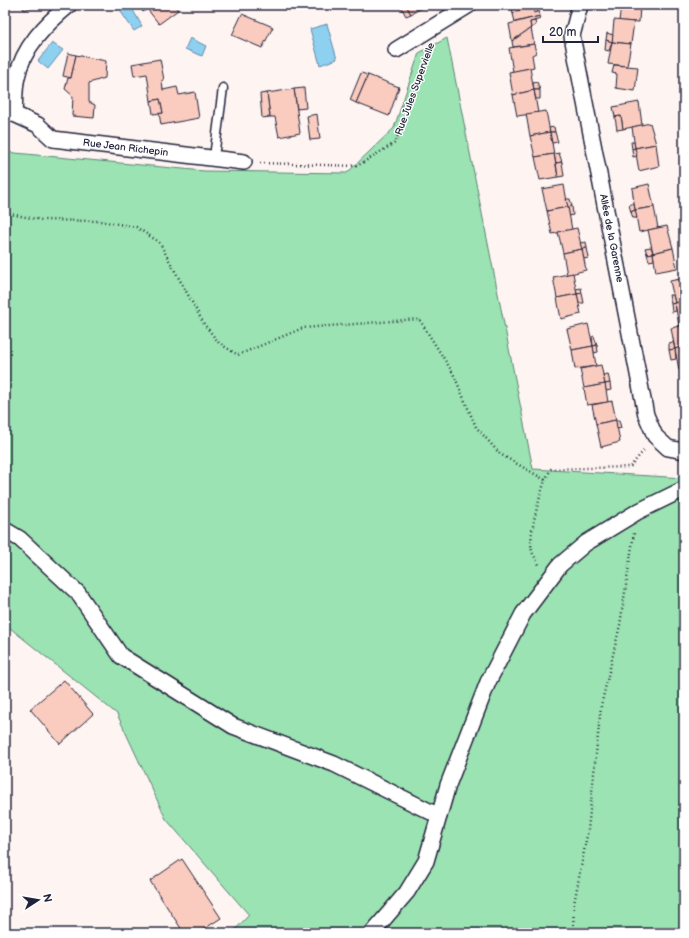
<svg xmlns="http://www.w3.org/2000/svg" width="689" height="938" font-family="'Balsamiq Sans',sans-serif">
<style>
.green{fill:#9be3b2;stroke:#5e8276}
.water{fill:#8ed0f0;stroke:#638aa8}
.building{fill:#facbbf;stroke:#22223b}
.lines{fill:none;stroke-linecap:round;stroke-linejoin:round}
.lane-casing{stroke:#22223b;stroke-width:11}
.street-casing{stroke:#22223b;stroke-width:18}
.path{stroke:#22223b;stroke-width:2.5;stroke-dasharray:1 3;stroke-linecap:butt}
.lane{stroke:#fff;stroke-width:8}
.street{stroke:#fff;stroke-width:15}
.labels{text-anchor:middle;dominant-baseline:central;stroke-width:3;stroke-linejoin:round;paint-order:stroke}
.street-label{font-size:10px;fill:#22223b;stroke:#fff}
</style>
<rect width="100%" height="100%" fill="#fef5f2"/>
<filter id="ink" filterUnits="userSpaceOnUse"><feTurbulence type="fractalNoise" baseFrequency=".025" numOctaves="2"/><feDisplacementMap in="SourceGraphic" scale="8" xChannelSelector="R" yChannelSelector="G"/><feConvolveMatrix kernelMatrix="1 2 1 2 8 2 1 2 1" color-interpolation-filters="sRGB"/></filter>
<g filter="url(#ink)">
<path class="green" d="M447,38L533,469L684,478V933H232L249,915L166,819L117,714L5,624V152L204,171L347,173L394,128L419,53Z"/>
<g class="water">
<path d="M130,5L142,26L134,31L121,12Z"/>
<path d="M327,24L337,59L320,65L310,29Z"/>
<path d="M190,38L206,46L202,56L185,49Z"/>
<path d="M52,43L63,50L48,69L38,61Z"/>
</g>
<g class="building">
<path d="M22,5H39L24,10Z"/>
<path d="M137,5H144L147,9L143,12Z"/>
<path d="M144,5H174L178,10L159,24Z"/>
<path d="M400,5H406L411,14L406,16Z"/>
<path d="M406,5H427L411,14Z"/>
<path d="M511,5H528L513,14Z"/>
<path d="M528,5H532L534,13L539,11L540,16L515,22L513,14Z"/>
<path d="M621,5H640L639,22L619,21Z"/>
<path d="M242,14L273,27L262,48L232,35Z"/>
<path d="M540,16L541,19L530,22L531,28L512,41L509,24Z"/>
<path d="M614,20L634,22L631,44L612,42Z"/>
<path d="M535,21L536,25L531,28L530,22Z"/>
<path d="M531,28L534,44L513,47L512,41Z"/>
<path d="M607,33L613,35L612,42L606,40Z"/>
<path d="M606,40L612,42L609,51L605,50Z"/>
<path d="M612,42L631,44L627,66L608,64Z"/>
<path d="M534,44L536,53L532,55L534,67L513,72L509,48Z"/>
<path d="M68,53L76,55L71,78L63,76Z"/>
<path d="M76,55L106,61L105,78L89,83V102L95,105L94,118L72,116L73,96L65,89L68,78H71Z"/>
<path d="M160,59L164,80H162L163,90L177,87L179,95L195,92L199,118L161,125L159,113H163L160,99L151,101L147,74L134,76L132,64Z"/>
<path d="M614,65L638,67L635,91L616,88L617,74L612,73Z"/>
<path d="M530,68L534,90L513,95L509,72Z"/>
<path d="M361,73L368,75L356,103L350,100Z"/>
<path d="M368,75L399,87L389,116L356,103Z"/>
<path d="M537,82L540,90H534L533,83Z"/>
<path d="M304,88L306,108L297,109L294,89Z"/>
<path d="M294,89L300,133L279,137L275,117H270L267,93Z"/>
<path d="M534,90L538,113L517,116L513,95Z"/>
<path d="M534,90H540V99H536Z"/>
<path d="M267,93L270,117L262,118L260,94Z"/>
<path d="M160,99L163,113L153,114L151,101Z"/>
<path d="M639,102L642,125L623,129L621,116L615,117L613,107Z"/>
<path d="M546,111L550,132L530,136L526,114Z"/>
<path d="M317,114L320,139L310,140L307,116Z"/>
<path d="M621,116L623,129L617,130L615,117Z"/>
<path d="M650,123L656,144L635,148L632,127Z"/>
<path d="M554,127L555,132H550L549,128Z"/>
<path d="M550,132L554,154L535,157L530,136Z"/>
<path d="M550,132H555L558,142L552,143Z"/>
<path d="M631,142H634L635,148L632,149Z"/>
<path d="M656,144L659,166L639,171L635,148Z"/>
<path d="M635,148L637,156L633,157L632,149Z"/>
<path d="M559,153L562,162L556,163L554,154Z"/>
<path d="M554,154L558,177L540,180L535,157Z"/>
<path d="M562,162L564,176L558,177L556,163Z"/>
<path d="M649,184L654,207L635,210L632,188Z"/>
<path d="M564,185L568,207L547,211L542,189Z"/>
<path d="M566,199H570L572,206L568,207Z"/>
<path d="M634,203L635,210L631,212L629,205Z"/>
<path d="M572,206L573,215L569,216L568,207Z"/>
<path d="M568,207L572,230L552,234L547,211Z"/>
<path d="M654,207L658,228L639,232L635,210Z"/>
<path d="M635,210L637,218H633L631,212Z"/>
<path d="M667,226L673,248L653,253L648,230Z"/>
<path d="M577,228L582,249L563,253L558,232Z"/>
<path d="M586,242L587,248L582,249L580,243Z"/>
<path d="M651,247L653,253L647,254L645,248Z"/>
<path d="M587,248L589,258L583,259L582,249Z"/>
<path d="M673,248L677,268L656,272L653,253Z"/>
<path d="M582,249L586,270L567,275L563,253Z"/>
<path d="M653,253L654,260L649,261L647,254Z"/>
<path d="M573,273L577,294L557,298L553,277Z"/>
<path d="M684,278V301L675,303L670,281Z"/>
<path d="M581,288L582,293L577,294L576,289Z"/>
<path d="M582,293L584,303H579L577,294Z"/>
<path d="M577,294L581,314L561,319L557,298Z"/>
<path d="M669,295H673L675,303L671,304Z"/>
<path d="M684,301V325L679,326L675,303Z"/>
<path d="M675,303L676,311L672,312L671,304Z"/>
<path d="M588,324L593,346L572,350L567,329Z"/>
<path d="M684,325V346L675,349L671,328Z"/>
<path d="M594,336L597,345L593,346L592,337Z"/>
<path d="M673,342L675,349L669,350V343Z"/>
<path d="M597,345L598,352L594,353L593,346Z"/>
<path d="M593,346L596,366L575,369L572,350Z"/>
<path d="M684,346V369L679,370L675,349Z"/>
<path d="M675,349L676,359L671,360L669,350Z"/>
<path d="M601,365L605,384L584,388L580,369Z"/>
<path d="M608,374L610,383L605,384L603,375Z"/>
<path d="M610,383L611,390L606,391L605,384Z"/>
<path d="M605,384L608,402L587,405L584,388Z"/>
<path d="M612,401L616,420L596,424L592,405Z"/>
<path d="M616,420L620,442L601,447L596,424Z"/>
<path d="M616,420H619L621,428L617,429Z"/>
<path d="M64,680L93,714L60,744L30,709Z"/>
<path d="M182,859L221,918L198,933H184L150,881Z"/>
</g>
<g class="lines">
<defs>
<path id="lane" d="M214,157L223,88"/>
<g id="street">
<path id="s1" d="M580,5L572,36L646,415L655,436L668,448L684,451"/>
<path d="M396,50L469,5"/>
<path id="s2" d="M14,114L38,125L53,139L244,162"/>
<path d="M14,114C15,102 14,89 17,77C23,47 46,24 69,5"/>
<path d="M5,530L20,539L78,593L121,656L233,726L334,764L439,816"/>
<path d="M372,933L407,892L426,861L448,785L488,682L523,614L560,565L586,543L637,512L684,489"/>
</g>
</defs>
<use href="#lane" class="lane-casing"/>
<use href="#street" class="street-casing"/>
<g class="path">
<path d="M260,163L357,166L395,143L430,50"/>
<path d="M5,213L42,220L100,221L136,227L159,242L204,324L219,343L238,355L303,328L419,319L453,373L476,427L500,454L545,480C540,497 528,534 532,551C533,555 537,560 539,565"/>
<path d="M545,480L551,469L630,467L645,449"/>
<path d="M573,933L574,904L588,830L601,706L620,625L634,533"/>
</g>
<use href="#lane" class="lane"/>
<use href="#street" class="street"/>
</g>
</g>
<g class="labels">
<g class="street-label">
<text transform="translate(415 89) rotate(-70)">Rue Jules Supervielle</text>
<text stroke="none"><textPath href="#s2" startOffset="120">Rue Jean Richepin</textPath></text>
<text stroke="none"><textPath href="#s1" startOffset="238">Allée de la Garenne</textPath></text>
</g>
</g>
<rect width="689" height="938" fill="none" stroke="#fff" stroke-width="20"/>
<rect x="10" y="10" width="669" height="918" fill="none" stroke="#22223b" stroke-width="1.5" filter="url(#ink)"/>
<g transform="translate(38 900) rotate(78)" stroke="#ffffff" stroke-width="3" paint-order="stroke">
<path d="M0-3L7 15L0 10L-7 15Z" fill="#22223b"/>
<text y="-6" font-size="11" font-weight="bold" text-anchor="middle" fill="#22223b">N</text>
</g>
<path d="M543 36v6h55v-6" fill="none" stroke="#22223b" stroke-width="2"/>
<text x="549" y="36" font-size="12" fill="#22223b" stroke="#ffffff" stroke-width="3" paint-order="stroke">20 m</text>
</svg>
